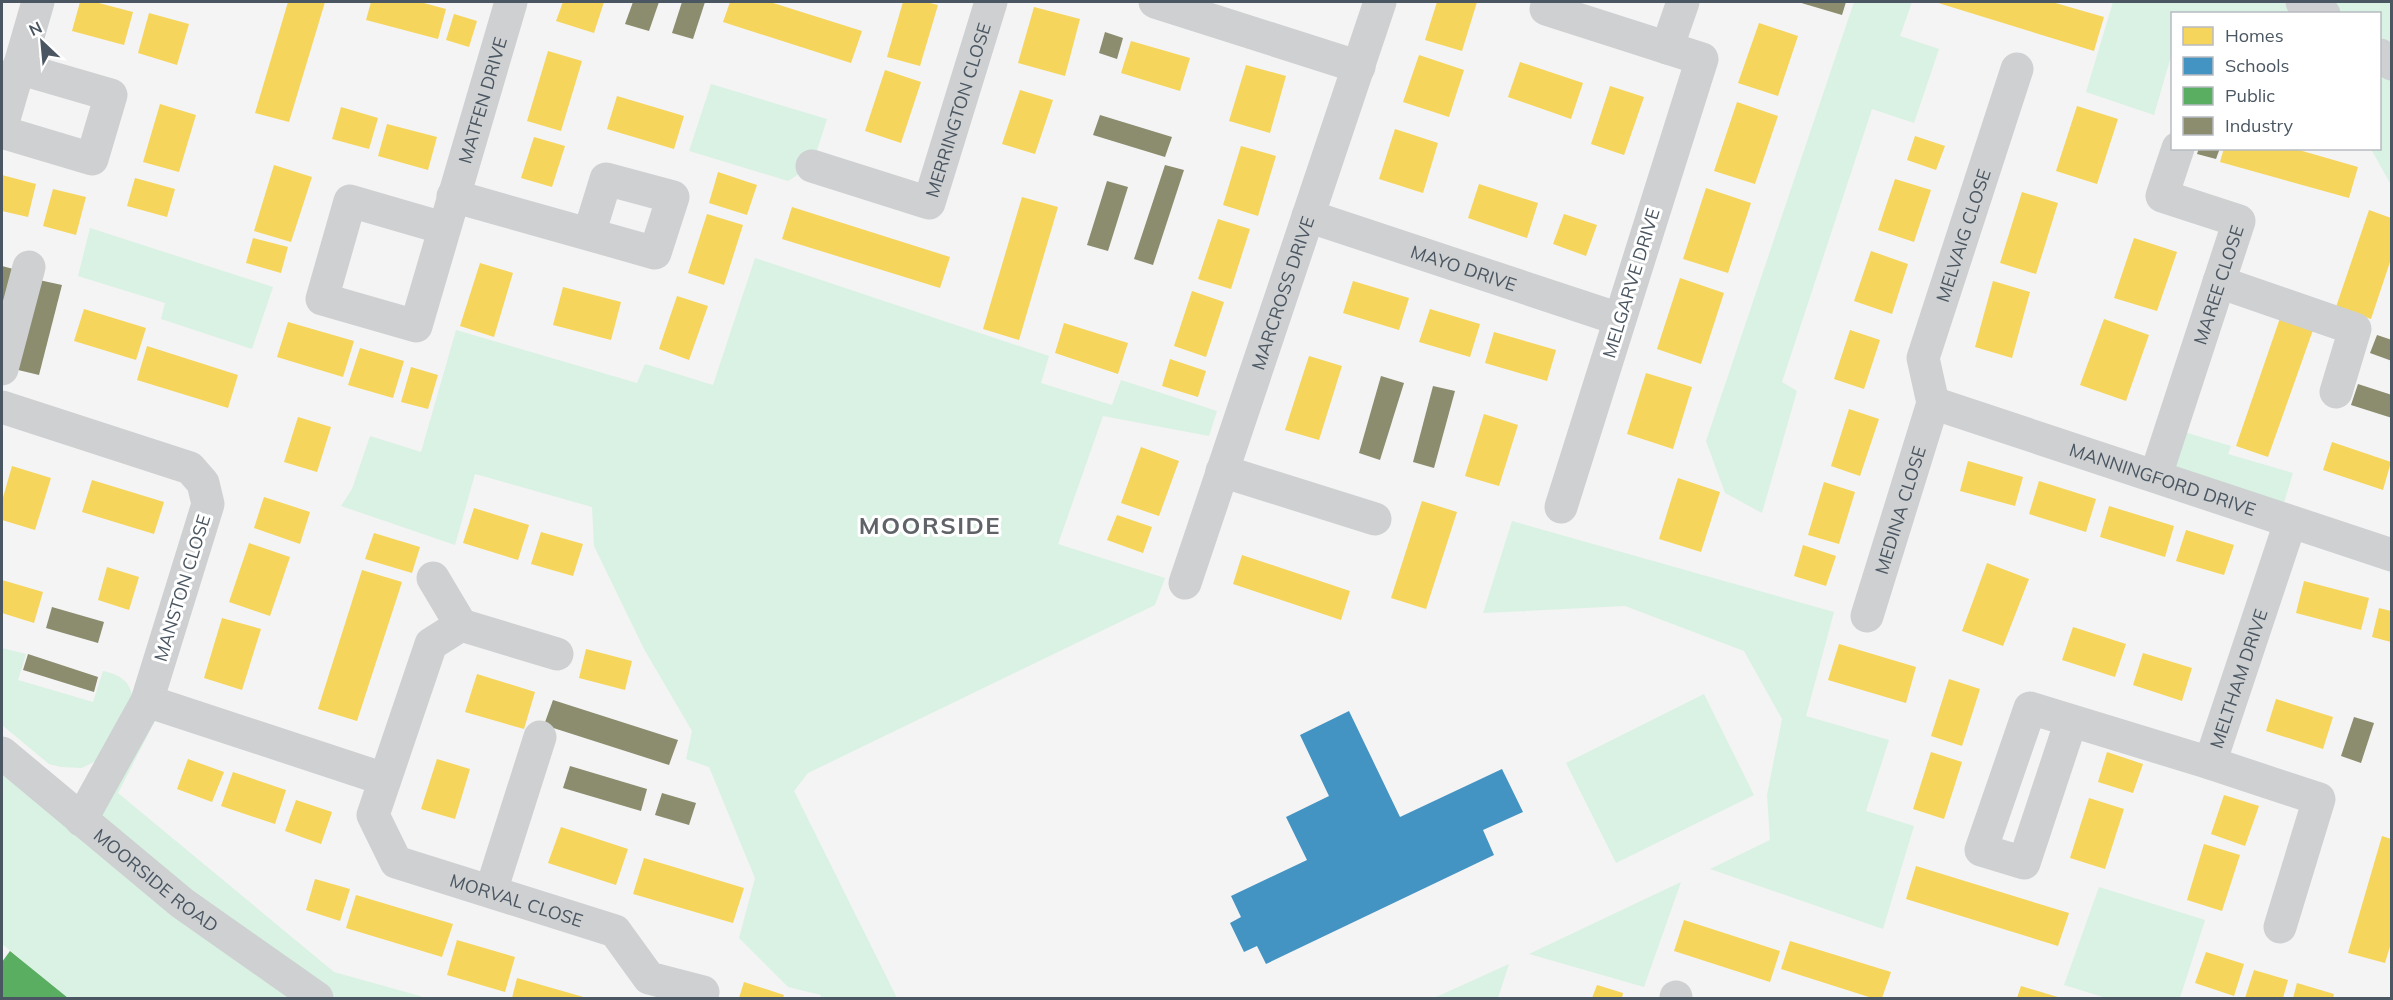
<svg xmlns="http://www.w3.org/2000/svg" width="2393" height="1000" font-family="Mulish,sans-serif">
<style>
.green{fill:#d9f2e3}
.homes{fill:#f6d55c}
.schools{fill:#4393c3}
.public{fill:#5aae61}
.industry{fill:#8c8c6e}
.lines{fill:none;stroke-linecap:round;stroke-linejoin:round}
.minor{stroke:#ced0d2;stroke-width:33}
.labels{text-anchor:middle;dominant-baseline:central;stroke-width:6;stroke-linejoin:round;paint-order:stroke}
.street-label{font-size:18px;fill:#4a5661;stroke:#fff}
.district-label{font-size:24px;font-weight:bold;letter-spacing:1.5px;fill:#5f6368;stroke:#fff}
</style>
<rect width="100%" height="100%" fill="#f4f4f4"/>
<g class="green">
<path d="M1854,2H1912L1900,36L1939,49L1914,123L1872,109L1782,382L1797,391L1762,513L1725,493L1706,441Z"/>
<path d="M2113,2H2391V185L2371,149L2380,148V14H2172V53L2154,115L2086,92Z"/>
<path d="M711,84L827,119L812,166L788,181L689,151Z"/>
<path d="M90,228L273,287L252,349L161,319L165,303L78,276Z"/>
<path d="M755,258L1049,356L1041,383L1112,405L1121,380L1217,411L1209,436L1103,416L1058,544L1165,578L1155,605L808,773L794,791L897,998H820L821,995L788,987L739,938L755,878L709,767L686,759L692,731L644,649L594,546L592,507L475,474L455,545L341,506L352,489L370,436L421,452L456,330L637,383L645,364L713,385Z"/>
<path d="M2171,428L2231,446L2228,454L2293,473L2279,519L2156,475Z"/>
<path d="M1512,521L1834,612L1806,716L1889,740L1866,811L1914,826L1883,929L1710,869L1770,840L1767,795L1782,719L1744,651L1625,606L1483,613Z"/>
<path d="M2,648L26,654L18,680L93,702L103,671C122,675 132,683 133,702L102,758L82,768L61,767L49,764L2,725Z"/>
<path d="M1704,694L1754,795L1616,863L1566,763Z"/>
<path d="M157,717L118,793L334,972L427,998H68L2,944V753L81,820Z"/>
<path d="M1681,882L1644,987L1529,954Z"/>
<path d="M2099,887L2205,920L2180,998H2106L2064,985Z"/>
<path d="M1509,964L1498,998H1434Z"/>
</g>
<g class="homes">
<path d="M80,2H95L133,12L124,45L72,31Z"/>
<path d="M288,2H325L289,122L255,113Z"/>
<path d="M371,2H420L446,9L438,39L366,20Z"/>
<path d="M563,2H604L594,33L556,21Z"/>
<path d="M730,2H770L862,31L851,63L723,22Z"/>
<path d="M903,2H926L938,5L920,66L887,57Z"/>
<path d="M1437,2H1477L1462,51L1425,40Z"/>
<path d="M1935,2H2052L2104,17L2094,51Z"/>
<path d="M1034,7L1080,19L1065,76L1018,63Z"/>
<path d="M149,13L189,24L177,65L138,53Z"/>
<path d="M454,14L477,21L469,47L446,40Z"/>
<path d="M1759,23L1798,36L1778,96L1738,83Z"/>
<path d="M1131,41L1190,58L1180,91L1121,73Z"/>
<path d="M548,51L582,61L561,131L527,121Z"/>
<path d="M1419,55L1464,70L1449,117L1403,102Z"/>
<path d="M1520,62L1583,83L1571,119L1508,97Z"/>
<path d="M1246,65L1286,76L1270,133L1229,121Z"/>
<path d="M885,70L921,82L901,143L865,131Z"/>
<path d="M1610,86L1644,97L1624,155L1591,144Z"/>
<path d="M1020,90L1053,100L1035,154L1002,144Z"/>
<path d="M617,96L684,116L674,149L607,129Z"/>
<path d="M1737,102L1778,116L1755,184L1714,171Z"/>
<path d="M160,104L196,115L179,172L143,162Z"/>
<path d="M2077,106L2118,119L2097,184L2056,171Z"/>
<path d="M341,107L378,118L369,149L332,139Z"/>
<path d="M387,124L437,137L428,170L378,156Z"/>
<path d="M1395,129L1438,143L1423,193L1379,179Z"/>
<path d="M1915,136L1945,146L1936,170L1907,160Z"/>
<path d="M534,137L565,146L552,187L521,178Z"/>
<path d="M1241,146L1276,156L1258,216L1223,205Z"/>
<path d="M2224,148H2292L2358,167L2349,198L2220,162Z"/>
<path d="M274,165L312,177L291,242L254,231Z"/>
<path d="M718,172L757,185L747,215L709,203Z"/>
<path d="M2,175L36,184L28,217L2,211Z"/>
<path d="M135,178L175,189L167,217L127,206Z"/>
<path d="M1895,179L1931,190L1914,242L1878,230Z"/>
<path d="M1479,184L1538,203L1527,238L1468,218Z"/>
<path d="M1706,188L1751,203L1728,273L1683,259Z"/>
<path d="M53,189L86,197L76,235L43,226Z"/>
<path d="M2022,192L2058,203L2036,274L2000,263Z"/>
<path d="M1022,197L1058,207L1019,340L983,329Z"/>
<path d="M792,207L950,257L940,288L782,239Z"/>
<path d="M2369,210L2391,218V259L2371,319L2336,307Z"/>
<path d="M707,214L743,225L724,285L688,273Z"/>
<path d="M1564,214L1597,225L1586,256L1553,244Z"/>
<path d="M1218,219L1250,229L1231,289L1198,279Z"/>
<path d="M253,238L288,247L281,273L246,263Z"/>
<path d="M2134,238L2177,252L2157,311L2114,298Z"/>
<path d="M1871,251L1908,264L1892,314L1854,301Z"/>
<path d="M480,263L513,273L494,337L460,326Z"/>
<path d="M1680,278L1724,293L1701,364L1657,349Z"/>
<path d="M1353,281L1409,298L1399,330L1343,313Z"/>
<path d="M1993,281L2030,292L2012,358L1975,347Z"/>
<path d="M563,287L621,302L611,340L553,325Z"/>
<path d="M1192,291L1224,302L1206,357L1174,346Z"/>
<path d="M677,296L708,306L689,360L659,349Z"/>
<path d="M84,309L146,328L136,360L74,341Z"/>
<path d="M1430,309L1480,324L1470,357L1419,342Z"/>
<path d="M2280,318L2313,330L2268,457L2236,446Z"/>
<path d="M2104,319L2149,335L2126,401L2080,385Z"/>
<path d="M288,322L354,341L343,377L277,357Z"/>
<path d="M1064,323L1128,343L1118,374L1055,353Z"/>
<path d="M1850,330L1880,340L1864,389L1834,379Z"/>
<path d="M1494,332L1556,350L1547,381L1485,363Z"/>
<path d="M147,346L238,375L228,408L137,380Z"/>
<path d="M360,348L404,361L393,398L348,385Z"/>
<path d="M1309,356L1342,366L1319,440L1285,430Z"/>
<path d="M1170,359L1206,371L1198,397L1162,386Z"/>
<path d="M411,367L438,375L428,409L401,402Z"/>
<path d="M1646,373L1692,387L1673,449L1627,434Z"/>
<path d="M1849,409L1879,419L1860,476L1831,466Z"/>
<path d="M1484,414L1518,425L1499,486L1465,476Z"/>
<path d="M298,417L331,427L317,472L284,462Z"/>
<path d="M2332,442L2391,462L2383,490L2323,470Z"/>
<path d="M1141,447L1179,461L1159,516L1121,503Z"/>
<path d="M1968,461L2023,477L2015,506L1960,491Z"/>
<path d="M12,466L51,478L35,530L2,520V501Z"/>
<path d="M1678,478L1720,492L1701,552L1659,539Z"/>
<path d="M92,480L164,502L154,534L82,512Z"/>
<path d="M2039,481L2096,499L2086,532L2029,514Z"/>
<path d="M1824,482L1855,492L1839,544L1808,535Z"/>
<path d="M264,497L310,512L300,544L254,528Z"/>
<path d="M1422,501L1457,512L1426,609L1391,598Z"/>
<path d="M2109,506L2174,526L2165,557L2100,537Z"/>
<path d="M474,508L529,525L518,560L463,543Z"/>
<path d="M1117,515L1152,527L1143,553L1107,540Z"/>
<path d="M2186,530L2234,545L2224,575L2176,561Z"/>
<path d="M541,532L583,544L573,576L531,564Z"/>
<path d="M374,533L420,547L412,573L365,559Z"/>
<path d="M249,543L290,557L270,616L229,602Z"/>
<path d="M1803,545L1836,556L1826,586L1794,576Z"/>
<path d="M1242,555L1350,591L1341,620L1233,584Z"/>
<path d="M1987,563L2029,579L2003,646L1962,631Z"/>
<path d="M107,567L139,577L129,610L98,600Z"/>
<path d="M362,570L402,582L357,721L318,709Z"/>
<path d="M2,580L43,592L34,623L2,613Z"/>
<path d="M2304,581L2369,598L2361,630L2296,613Z"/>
<path d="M2379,608L2391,611V642L2372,637Z"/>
<path d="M222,618L261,629L242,690L204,678Z"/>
<path d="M2073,627L2126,644L2115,677L2062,660Z"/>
<path d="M1839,644L1916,667L1906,703L1828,680Z"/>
<path d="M586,649L632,661L625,690L579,678Z"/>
<path d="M2143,653L2192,668L2182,701L2133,685Z"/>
<path d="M477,674L535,692L524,729L465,712Z"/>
<path d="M1949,679L1980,689L1962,746L1931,736Z"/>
<path d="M2276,699L2333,717L2323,749L2266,731Z"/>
<path d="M1931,752L1962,762L1944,819L1913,809Z"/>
<path d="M2107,752L2143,764L2133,793L2098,782Z"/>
<path d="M188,759L224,772L212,802L177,789Z"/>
<path d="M437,759L470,769L455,819L421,809Z"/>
<path d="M233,772L286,790L275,824L221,806Z"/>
<path d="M2224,795L2259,806L2245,846L2211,834Z"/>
<path d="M2089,798L2124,809L2105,869L2070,858Z"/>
<path d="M296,800L332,812L321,844L285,831Z"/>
<path d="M561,827L628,849L616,885L548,863Z"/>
<path d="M2382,836L2391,839V943L2385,963L2348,953Z"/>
<path d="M2204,844L2240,855L2222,911L2187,900Z"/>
<path d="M644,858L744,888L733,923L633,894Z"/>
<path d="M1916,866L2069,913L2058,946L1906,899Z"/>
<path d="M315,879L350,889L340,921L306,910Z"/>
<path d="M356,895L453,924L442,957L346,928Z"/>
<path d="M1684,920L1780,951L1770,982L1674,951Z"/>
<path d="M457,940L515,957L505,992L447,975Z"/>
<path d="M1790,941L1891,972L1882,998H1872L1781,969Z"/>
<path d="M2206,952L2244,964L2234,996L2195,983Z"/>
<path d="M2254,970L2288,980L2283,998H2245Z"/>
<path d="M517,978L587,998H512Z"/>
<path d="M744,982L784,995L783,998H739Z"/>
<path d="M2297,983L2334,994L2333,998H2293Z"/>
<path d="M1597,985L1623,993L1622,998H1592Z"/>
<path d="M2021,986L2061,998H2017Z"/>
</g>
<path class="schools" d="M1349,711L1400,817L1502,769L1523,812L1483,830L1494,855L1266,964L1257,946L1244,952L1230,923L1241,917L1231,896L1307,860L1286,817L1329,796L1300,735Z"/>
<path class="public" d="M10,951L68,998H2V962Z"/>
<g class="industry">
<path d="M633,2H659L649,31L625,24Z"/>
<path d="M682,2H705L693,39L672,33Z"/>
<path d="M1798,2H1846L1842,15Z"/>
<path d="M1105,32L1123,38L1117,59L1099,53Z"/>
<path d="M1100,115L1172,137L1165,157L1093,135Z"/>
<path d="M2199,148H2220L2216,159L2197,154Z"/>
<path d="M1165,165L1184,170L1153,265L1134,259Z"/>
<path d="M1107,181L1128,187L1108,251L1087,245Z"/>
<path d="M2,266L17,270L2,319Z"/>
<path d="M39,280L62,285L39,375L14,369Z"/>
<path d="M2377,335L2392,340V361L2370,353Z"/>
<path d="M1381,376L1404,383L1380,460L1359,453Z"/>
<path d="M2358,384L2392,395V418L2351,405Z"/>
<path d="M1433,386L1455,391L1434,468L1413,462Z"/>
<path d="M52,607L104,622L98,643L46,628Z"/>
<path d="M28,654L98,677L94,692L23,670Z"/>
<path d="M553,700L678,740L669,765L544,725Z"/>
<path d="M2354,717L2374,723L2361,763L2341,756Z"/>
<path d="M570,766L647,789L641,811L563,788Z"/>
<path d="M662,793L696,803L689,825L655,815Z"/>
</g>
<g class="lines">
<g class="minor">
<path d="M1155,2L1359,67"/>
<path d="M2302,2L2324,14"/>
<path d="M1546,9L1702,59L1561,507"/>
<path d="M1667,48L1683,2"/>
<path d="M2380,55L2392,64"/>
<path d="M2,126L38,2"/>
<path d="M2,132L92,159L111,95L18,68"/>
<path id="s1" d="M812,166L929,203L991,2"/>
<path d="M453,196L655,253L673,197L606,179L589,234"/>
<path id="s2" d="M1308,216L1619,319"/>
<path id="s3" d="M443,228L350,201L322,299L416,326L511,2"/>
<path d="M2219,282L2355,329L2336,392"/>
<path d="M2,369L29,267"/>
<path id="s4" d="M1933,403L2392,555"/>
<path d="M2,407L190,468L203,483L208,504L147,701L81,820"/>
<path d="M1222,471L1375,519"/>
<path id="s5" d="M2156,475L2239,221L2162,196L2178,148"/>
<path d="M433,578L461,625"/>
<path id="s6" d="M1185,583L1380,2"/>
<path id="s7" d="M1867,616L1933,403L1923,358L2017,69"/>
<path id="s8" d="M557,654L461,625L431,644L373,815L396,862L615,931L649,978L703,992"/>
<path d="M147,701L384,779"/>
<path id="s9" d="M2071,721L2024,863L1981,850L2030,708L2210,763L2290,523"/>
<path id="s10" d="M2,753L182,903L317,998"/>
<path d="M2210,763L2319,799L2280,927"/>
<path d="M491,891L540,737"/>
<path d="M1676,998V997"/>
</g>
</g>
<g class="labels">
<g class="street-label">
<text stroke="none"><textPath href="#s3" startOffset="532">MATFEN DRIVE</textPath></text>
<text stroke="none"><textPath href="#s1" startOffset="220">MERRINGTON CLOSE</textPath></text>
<text stroke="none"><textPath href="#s7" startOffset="398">MELVAIG CLOSE</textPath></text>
<text stroke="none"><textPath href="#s2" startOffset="164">MAYO DRIVE</textPath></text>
<text transform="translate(1631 283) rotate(-73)">MELGARVE DRIVE</text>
<text stroke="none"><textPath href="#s5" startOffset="200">MAREE CLOSE</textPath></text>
<text stroke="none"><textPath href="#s6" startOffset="306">MARCROSS DRIVE</textPath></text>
<text stroke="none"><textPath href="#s4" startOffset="242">MANNINGFORD DRIVE</textPath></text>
<text stroke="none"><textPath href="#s7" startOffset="111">MEDINA CLOSE</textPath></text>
<text transform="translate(182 588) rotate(-73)">MANSTON CLOSE</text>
<text stroke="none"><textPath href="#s9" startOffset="622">MELTHAM DRIVE</textPath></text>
<text stroke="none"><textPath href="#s10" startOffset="200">MOORSIDE ROAD</textPath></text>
<text stroke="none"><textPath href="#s8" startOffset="495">MORVAL CLOSE</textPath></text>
</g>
<g class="district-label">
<text x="930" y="525">MOORSIDE</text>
</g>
</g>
<rect width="2393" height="1000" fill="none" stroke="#4a5661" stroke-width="6"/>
<rect x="2171" y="12" width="210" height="138" fill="#ffffff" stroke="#b7bbc0" stroke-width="1.5"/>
<rect x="2183" y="27" width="30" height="18" fill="#f6d55c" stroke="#b7bbc0" stroke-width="1.5"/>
<text x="2225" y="42" font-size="18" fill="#4a5661">Homes</text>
<rect x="2183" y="57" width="30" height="18" fill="#4393c3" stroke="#b7bbc0" stroke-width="1.5"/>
<text x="2225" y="72" font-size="18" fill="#4a5661">Schools</text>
<rect x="2183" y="87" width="30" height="18" fill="#5aae61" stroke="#b7bbc0" stroke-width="1.5"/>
<text x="2225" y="102" font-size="18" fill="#4a5661">Public</text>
<rect x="2183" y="117" width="30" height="18" fill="#8c8c6e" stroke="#b7bbc0" stroke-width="1.5"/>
<text x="2225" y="132" font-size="18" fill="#4a5661">Industry</text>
<g transform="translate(42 42) rotate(334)" stroke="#ffffff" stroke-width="4.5" paint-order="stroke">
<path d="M0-4.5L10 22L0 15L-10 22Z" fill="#4a5661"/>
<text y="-9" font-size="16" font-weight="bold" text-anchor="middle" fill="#4a5661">N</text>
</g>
</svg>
